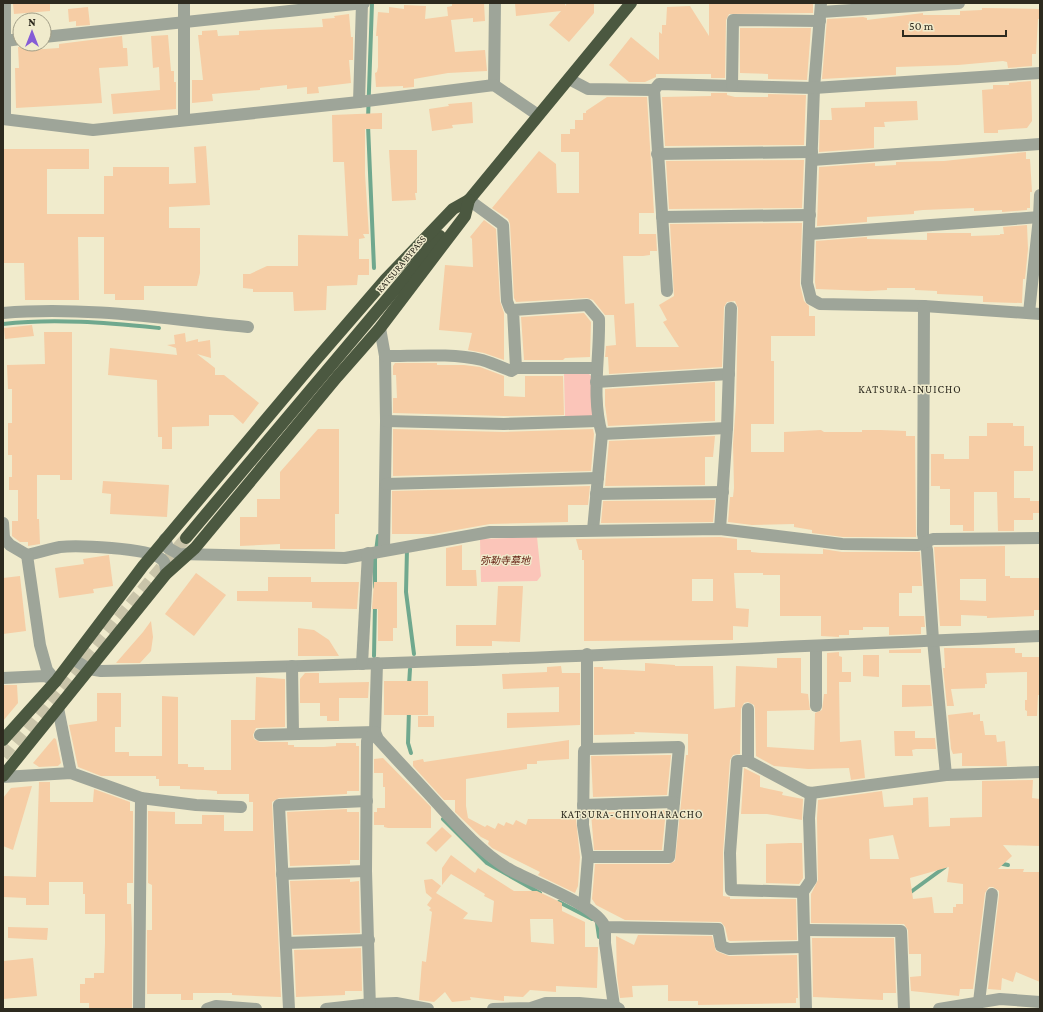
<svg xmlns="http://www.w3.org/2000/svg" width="1043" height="1012" font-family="'Crimson Pro','Noto Sans JP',serif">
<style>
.green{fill:#fbc5b9}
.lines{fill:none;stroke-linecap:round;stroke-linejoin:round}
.stream{stroke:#70a88e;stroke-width:4}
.building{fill:#f6cda5;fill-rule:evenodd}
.highway-tunnel{stroke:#c9c4a9;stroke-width:12;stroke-dasharray:12 6;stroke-linecap:butt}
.street{stroke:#9ea599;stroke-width:12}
.highway{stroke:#4b5840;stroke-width:12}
.labels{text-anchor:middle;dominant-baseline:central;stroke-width:3;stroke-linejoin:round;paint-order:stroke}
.street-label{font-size:10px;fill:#2d2a1f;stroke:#f0ebcc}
.park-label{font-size:10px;font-style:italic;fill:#632012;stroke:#f0ebcc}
.neighbourhood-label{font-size:11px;letter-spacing:1px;fill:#2d2a1f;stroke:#f0ebcc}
</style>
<rect width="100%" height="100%" fill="#f0ebcc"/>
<g class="green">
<path d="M564,372H587L591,376L593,414L590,418H565Z"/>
<path d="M537,537L541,576L537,581L481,582L480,539Z"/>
</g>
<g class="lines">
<g class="stream">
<path d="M368,119L372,3"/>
<path d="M368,125L374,268"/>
<path d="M3,324C56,318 107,323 159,328"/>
<path d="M407,549L406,592L414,654"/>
<path d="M375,587V559L378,536"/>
<path d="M374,656L375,604"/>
<path d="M409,685L410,669"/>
<path d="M409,710L408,743L411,753"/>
<path d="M443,819L487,863L540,893"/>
<path d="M998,863L1008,865"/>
<path d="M908,894L945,867"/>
<path d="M559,902L592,919"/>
<path d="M597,923L599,937"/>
</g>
</g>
<g class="building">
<path d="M22,3H50V11L14,14L13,4Z"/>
<path d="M452,3H484L485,21L473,22V18L451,20L455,52L485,50L487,71L448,73L414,79V87L403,88V86L376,87L375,73L377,72L378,67V36H376L378,12L389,13V7L404,9V5L426,6L425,19L448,16L447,7L452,6Z"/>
<path d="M515,3H565V6L567,3H594V13L569,42L549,25L561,11L516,16Z"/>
<path d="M709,3L813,4V13L729,14L726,20L725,78H711V74H656V77L645,82H629L609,65L631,37L659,60V32L662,34V25H666L667,7L690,6L709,36Z"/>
<path d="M88,7L90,25L76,26V21L69,22L68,9Z"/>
<path d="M982,8L1040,9V19H1038L1036,54H1032V66L1008,68L1007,62L1003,61L958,65L896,67V75L822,79L827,19L863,17L867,18V20L923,13V15H960V11L982,10Z"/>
<path d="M349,14L351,37H353V60H349L351,83L318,87L319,93L307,94V87L287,89V85L260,88V90L212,94L213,101L192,103V80H203L198,35H202V31L217,30L218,36L239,35V31L323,27L322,19L335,18L334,16Z"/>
<path d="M740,28H811L807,80L768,79V74L740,73Z"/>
<path d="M168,35L171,71H174V82H176V109L113,114L111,94L160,90L159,67L153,68L151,36Z"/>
<path d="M122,36L123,48H127L128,66L99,68L102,103L16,108L15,68H19L18,47L29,46V50L59,48V44Z"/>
<path d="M1031,81L1032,121L1027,128L998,130V133H984L982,90L993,89V85H1009V83Z"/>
<path d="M711,93H727V95L735,97H768V94L806,95L804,145L665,146L662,97L711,96Z"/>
<path d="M607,97H647L654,213H639V234H656L657,251H650V255L643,256H623L625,304L634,303L636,347H679L663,322L667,320L659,305L674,296L670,224L802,223L800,285L804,301L809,306V316H815V336H771V361H774V424H751V452H784V432L821,430L824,432H862V430H880L906,431V436H915L916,537H843L812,533V530L794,527V524L752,525L728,522L730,497H733L734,488L733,444L736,404L738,308L735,301L727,302L724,307L722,367L609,374L608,357H605L606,346L616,345L614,315H605L593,300L587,298L516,302L514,298L510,224L508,219L492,208L539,151L556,164L557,193H579V152H561V134H570V129H575V120H583V113H586V111Z"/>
<path d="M917,101L918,120L884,122L885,127H874V148L819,152L820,120H832L831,108L865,107V102Z"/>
<path d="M472,102L473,123L452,125L453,128L432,131L429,109L449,106L448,104Z"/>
<path d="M382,113V129H365V174L369,234H363L365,238L359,239V259H369V275H358L357,285L327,286L326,310L294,311L293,292H253V289L243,288V274H250L267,266H298V235L348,236L344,162H333L332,115Z"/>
<path d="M206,146L210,205L169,207V228H200V273L197,286H144V300H115V294H104V237H78L79,300H25L24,263H3V149H89V169H47V214H104V176H113V167H169V184L196,183L194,147Z"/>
<path d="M389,150H417V193H415L416,200L392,201Z"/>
<path d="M1026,152V159H1030L1032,192H1030V208H1027V210L1002,212V210L974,211V208L923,210L914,211V214L867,217V222L817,226L819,167L875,163V166L896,165V162L944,161Z"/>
<path d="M804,160L802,208L669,209L666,161Z"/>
<path d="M484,220L496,229L500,301L504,313V360L484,353L468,350L472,333L439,330L445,265L473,267L472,239L470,237Z"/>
<path d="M1027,225L1028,249L1025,279H1023L1022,303L983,302V296L937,294V291L915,290V288H887V290L868,291L816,289L815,282L816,241L867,237V239L927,240V233H971V236L1000,235V234H1004L1003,227Z"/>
<path d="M584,313L591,322L590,357L565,358L563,360H524L521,317Z"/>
<path d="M32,325L34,336L5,339L4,328Z"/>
<path d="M44,332H72V480H60V475H37V519H39L40,544L28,546V542H20L12,536V521H18V490H9V477H12V455H8V423H12V389H8L7,365L45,364Z"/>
<path d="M185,333L186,342L198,339V342L210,340L211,358L197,354L215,368V375H224L259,403L243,424L233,415H209V426L172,427V449H162V437H158L157,380L108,375L110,348L177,355L176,348L167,345L175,344L174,335Z"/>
<path d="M395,363H437V365H464L480,367L504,376V396L525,397V376H563L564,415L504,416L393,413V398H397L396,375H393V366Z"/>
<path d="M715,382V421L608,426L605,405V389Z"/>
<path d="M987,423H1013V426H1024V446H1033V471H1014V498H1030V501H1039V513H1033V520H1014V531H998L997,492H974V531H963V525H950V489H940V486H931V454H944V459H969V436H987Z"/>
<path d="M318,429H339V514H335V549H280V544L240,546V517H257V499H280V472Z"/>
<path d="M393,429L504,432L593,429L594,434L591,471L393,476Z"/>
<path d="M715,436L713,457H705V485L605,486L609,441Z"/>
<path d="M103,481L169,485L167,517L110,514L111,494L102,493Z"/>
<path d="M590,486L588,505H568V522L490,524L434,534H392V491Z"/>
<path d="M715,500L713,522L601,523L603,501Z"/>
<path d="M720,537L737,539V550H751V552L761,553L823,554V549L842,552H920L922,586H912V593H899V616H924L925,627H921V634L889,635V627H863V630H849V635H839V637L821,636V616H780V575H763V573H734L736,608L749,609L748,627L733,626V640L584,641V560H582V550H579L576,539ZM692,579H713V601H692Z"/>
<path d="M462,545V570H476L477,586H446V548Z"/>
<path d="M1005,546V576H1010V578H1040V610H1034V616L987,618V616L961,615V626H940L934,547ZM960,579H986V601L960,600Z"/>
<path d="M109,555L113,586L93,589L94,593L59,598L55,568L84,564L83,559Z"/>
<path d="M196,573L226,595L194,636L165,614Z"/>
<path d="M20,576L26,631L3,634V578Z"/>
<path d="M268,577H311V582H359L357,609L312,608V602L237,601V591H268Z"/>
<path d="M374,582H397V628H393V641H378V609H372Z"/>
<path d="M498,586H523L520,642L492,641V646H456V625H496Z"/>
<path d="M151,621L153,637L151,651L140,663H116L143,632Z"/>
<path d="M298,628L314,630L329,640L339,656H298Z"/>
<path d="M944,648H1015V653H1022V657H1040V695H1038L1037,716H1027V711L1025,710V700H1027V672L986,673L987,684H985V688L951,689L954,706H947L943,668H945Z"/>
<path d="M921,649V653H889V650Z"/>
<path d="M839,652V656L842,657V672H851V682H839L840,742L861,740L865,778L851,780L849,768L808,769L774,766L756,756L755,709L754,705L748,702L744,703L741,709L740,754L733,755L730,760L723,852V896L730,897V899H796L797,940L730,941L728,940L725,927L721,922L625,920L596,905L592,899L595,864H669L675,861L686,755H688V734L634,732L635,734L594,735V667H603V669L645,671V663L675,665V666H713L714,709L735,707L736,666L777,668V658H801V693L808,694L810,710L767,711V747L814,750L815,713L822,710L824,694H827V653Z"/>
<path d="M863,655H879V677L863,676Z"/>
<path d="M561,666L562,673H580V725L507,728V713L559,712V687L503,689L502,674L547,672V667Z"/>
<path d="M305,673H319V683L369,682L368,698H339V721H327V716H320V703H300V679Z"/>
<path d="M256,677L285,679V727L256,728L253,735L254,739L260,742H288V745H294V747H324L336,746V743H356V746H359V791H347V794L279,798L272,802L281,997L232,995V993H193V1000H181V994H147V930H152V885L148,883V811L175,812V824H202V815H224V831H253V802H249V794H217V791L205,790L180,789V786H159V779H156V776H101L78,767L69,725L97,721V693H121V727H115V752H129V756H162V696L178,697V764H188V767H204V770H231V720H255Z"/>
<rect x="384" y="681" width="44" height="34"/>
<path d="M3,685H17L18,703L3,721Z"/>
<path d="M902,685H930L932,706L902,707Z"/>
<path d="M973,712V715L980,714V721H983L985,735H996L997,742L1005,741L1007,766H962V753L953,754L951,749L948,715Z"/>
<rect x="418" y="716" width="16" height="11"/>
<path d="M894,731H915V738H935L936,749H916L912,750L913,756H895Z"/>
<path d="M54,738L56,739L61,763L58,766L39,767L33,763Z"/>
<path d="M569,740V759L537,761V764H527V769L466,779V806L468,818L485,827L487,825L495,829L498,823L504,826L506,822L513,825L516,820L526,825L528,819H576L580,857L578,886L575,893L538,875L540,872L492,848L488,844L489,841L481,837L455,812V800H444L413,766V761L423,759L424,762Z"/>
<path d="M669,755H671L667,795L593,797L591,756Z"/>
<path d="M383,758L431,807V828H388L384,827V825H374V812H377V808H385V787H383V773H374V759Z"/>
<path d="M744,768L760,776V787L783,792L782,795L803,799L802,820L767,814H741Z"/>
<path d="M1033,780L1032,798L1040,799V846L1003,845L1012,856L998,869H1024L1023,872H1040V982L1016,972L1013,982L1002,978L1001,990L988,989L999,895V891L993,887H989L985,893L973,989H960L959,996L911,991L910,977L921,976V954H909L908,930L904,924L811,923V894L818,880L817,818L818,800L882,791L884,807L913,805V798L928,797L929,827L950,826V818L982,817V781ZM893,835L899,859H870L869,839ZM949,867L947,882L963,884V904H956V907H953V913H934L932,897L913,899L910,878Z"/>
<path d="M39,782H50V802H93L94,789L130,802V811H133V883H127V904H131L132,930V1009L89,1008V1003H80V984H85V978H94V973H104L105,943V914H85V894H83V882H49V905H26V898L3,897V876L36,877Z"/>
<path d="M32,786L13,850L3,846V798L11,788Z"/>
<path d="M347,809V812H359V860H350V864L290,866L287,812Z"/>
<path d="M666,810L662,850H594L591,813Z"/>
<path d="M442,827L452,836L436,852L426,843Z"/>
<path d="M791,843H802L803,878L799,884L766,883V844Z"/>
<path d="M451,855L475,873L478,868L514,891H537L558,901L562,903V911L585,922V947H598L597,988L556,986V992L530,990L523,997L504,996V1001L470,997L471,1000L452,1002L445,992L434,1002L419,1000L422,961L426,962L432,912L429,910L431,908L427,905L432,898L426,893L424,880L432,879L441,886L436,893L468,913L463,919L492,922L494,901L484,896L485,894L451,874L442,885V868ZM530,919H553L554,944L531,942Z"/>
<path d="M350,879V882L359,881L360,933L293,935L290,881Z"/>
<path d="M8,927L48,928L47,940L8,938Z"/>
<path d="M638,935L712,936L716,951L729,956L797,955L798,998H796V1003L698,1005V1001H668V985L632,986L633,997L620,998L617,976L616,936L634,945Z"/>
<path d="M812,938H894L896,993H883V1000L813,997Z"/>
<path d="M361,948L362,991H345V995L296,997L294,950Z"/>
<path d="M33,958L37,996L3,999V961Z"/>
</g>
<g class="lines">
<path class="highway-tunnel" d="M3,756L186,538"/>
<g class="street">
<path d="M5,3V119"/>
<path d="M821,3L814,88L807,283L811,299L820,304L924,306L1040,314"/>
<path d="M821,12L959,3"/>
<path d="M44,37L364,3"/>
<path d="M5,41L20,39"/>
<path d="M569,79L588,89L654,90L659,84L814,88L1040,73"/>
<path d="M494,85L495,3"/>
<path d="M732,85L733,20L820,21"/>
<path d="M654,90L667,291"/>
<path d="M359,102L362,3"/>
<path d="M3,119L93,130L359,102L494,85L538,115"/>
<path d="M184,120V3"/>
<path d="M657,154L812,152"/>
<path d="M812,160L1040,144"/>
<path d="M469,200L503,225L507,301L510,309L513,310"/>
<path d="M662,217L810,215"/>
<path d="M810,234L1040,217"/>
<path d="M924,306L923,534L927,550L933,640L946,775"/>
<path d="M3,313C85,306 166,319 248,327"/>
<path d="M1029,313L1039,217L1040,195"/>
<path d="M380,328L385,356L386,421L384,550"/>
<path d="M385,356C417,356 451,353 482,360C492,363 501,367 511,371L516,368H596"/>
<path d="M516,368L513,310L587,305L599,319C600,358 591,396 602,434L593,530"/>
<path d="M596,382L729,374"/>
<path d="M386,421L504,424L598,421"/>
<path d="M602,434L727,428"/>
<path d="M386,484L598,478"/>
<path d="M596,494L723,492"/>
<path d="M3,523L4,538"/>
<path d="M720,529L727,428L731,308"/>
<path d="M3,537L10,545L27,555C37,553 49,549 60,547C77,545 147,548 160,558C166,562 166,567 166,574"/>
<path d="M165,539L168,548L179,554L345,558L490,532H512L720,529L842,544L918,545L933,539L1040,538"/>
<path d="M27,555L40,645L47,670L56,681"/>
<path d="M816,646V706"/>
<path d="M73,659L89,669L101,671C414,665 727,649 1040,636"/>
<path d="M377,663L375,732L378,739C397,760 417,781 436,802C458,826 479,850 507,868C530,882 596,904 605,927L718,929L721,946L729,949L804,947"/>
<path d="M362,664L368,553"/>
<path d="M292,666L293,734"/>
<path d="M3,678L45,676L56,681"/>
<path d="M58,708L71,773"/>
<path d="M260,735L375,732"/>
<path d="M587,749L679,747L669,857H588"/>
<path d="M748,761V709"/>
<path d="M3,777L71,773L141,798L196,805L241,807"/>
<path d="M583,805L674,802"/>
<path d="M282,874L366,871"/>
<path d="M803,892L731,890L730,853L737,761H748L806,792L811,793L946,775L1040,772"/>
<path d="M584,906L588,857L583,825L584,751L587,749V654"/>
<path d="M605,927V943L614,1006"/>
<path d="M805,930L901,931L904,1009"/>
<path d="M286,943L369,940"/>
<path d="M979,1002L992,894"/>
<path d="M139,1009L141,798"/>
<path d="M207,1009L216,1006L256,1009"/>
<path d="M289,1009L279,805L367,801"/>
<path d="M326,1009L371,1004L396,1003L428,1009"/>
<path d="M370,1009L366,871L367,741L375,732"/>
<path d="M493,1009L531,1008L546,1003H579L614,1006L619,1009"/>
<path d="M806,1009L803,892L811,880L809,818L811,793"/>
<path d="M939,1009L1000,999L1040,1002"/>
</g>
<g class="highway">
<path d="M464,206L631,3"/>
<path d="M186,538L440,236"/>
<path d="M3,740L56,681L143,566L315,361L385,280L453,209L469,200"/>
<path d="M3,776L166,574L195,548L337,377L380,328L465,216L469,200"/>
</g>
</g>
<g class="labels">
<g class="street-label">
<text transform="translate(401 264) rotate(-50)">KATSURA BYPASS</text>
</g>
<g class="park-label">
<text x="505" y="560">弥勒寺墓地</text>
</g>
<g class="neighbourhood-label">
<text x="910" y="389">KATSURA-INUICHO</text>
<text x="632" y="814">KATSURA-CHIYOHARACHO</text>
</g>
</g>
<rect width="1043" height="1012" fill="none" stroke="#2d2a1f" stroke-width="8"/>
<g transform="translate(32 32)"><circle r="19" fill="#f0ebcc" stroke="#a29e87"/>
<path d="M0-3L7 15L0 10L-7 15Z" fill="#855cd6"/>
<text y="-6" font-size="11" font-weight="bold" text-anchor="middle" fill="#2d2a1f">N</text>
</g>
<path d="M903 30v6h103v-6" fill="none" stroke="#2d2a1f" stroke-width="2"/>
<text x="909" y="30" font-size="12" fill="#2d2a1f" stroke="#f0ebcc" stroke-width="3" paint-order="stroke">50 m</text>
</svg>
